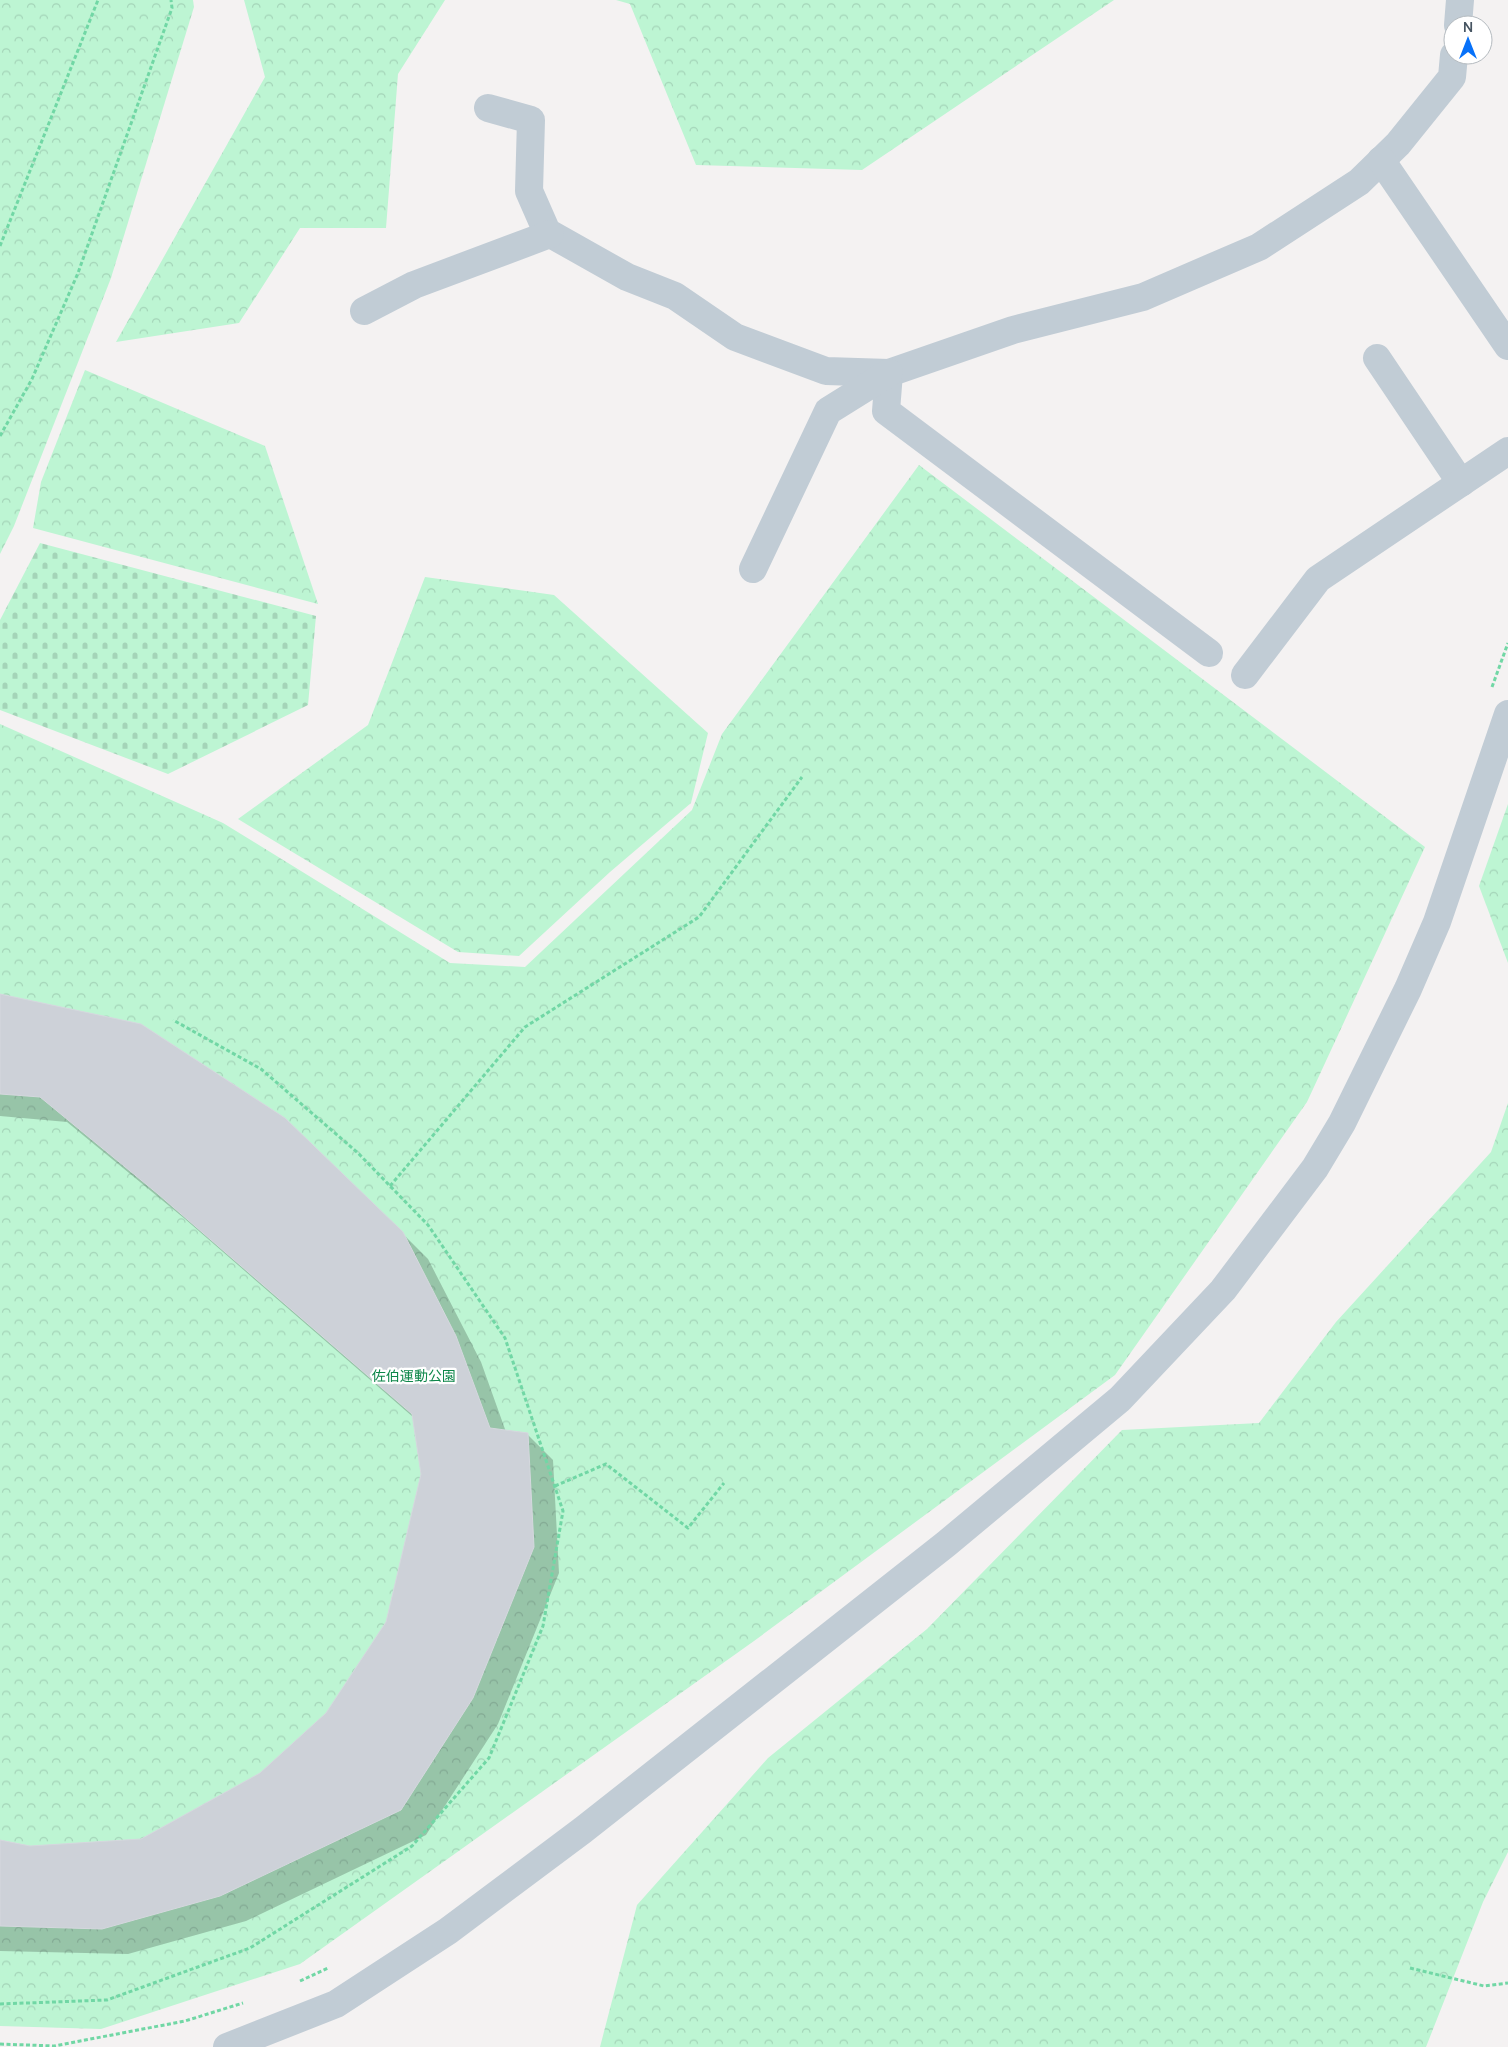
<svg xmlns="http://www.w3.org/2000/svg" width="1508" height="2047" font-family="Manrope,'Noto Sans JP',sans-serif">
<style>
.forest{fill:url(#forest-crowns)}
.cemetery{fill:url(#cemetery-stones)}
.shadow{fill:#0003}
.building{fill:#cdd1d8;stroke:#d5d8de}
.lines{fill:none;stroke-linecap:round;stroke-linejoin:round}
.path{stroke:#71d7a5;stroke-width:3;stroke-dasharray:4 2.5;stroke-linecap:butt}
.minor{stroke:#c1ccd5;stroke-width:28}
.labels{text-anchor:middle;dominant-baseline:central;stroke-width:4.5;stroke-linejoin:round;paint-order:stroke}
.park-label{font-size:14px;fill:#0e874a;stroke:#fff}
</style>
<defs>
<pattern id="forest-crowns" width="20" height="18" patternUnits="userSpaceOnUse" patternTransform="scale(1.25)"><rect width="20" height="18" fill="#bdf5d3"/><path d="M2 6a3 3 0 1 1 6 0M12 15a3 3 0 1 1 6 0" fill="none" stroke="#a4d4b8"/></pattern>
<pattern id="cemetery-stones" width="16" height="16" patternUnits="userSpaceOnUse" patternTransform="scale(1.25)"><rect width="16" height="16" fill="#bdf5d3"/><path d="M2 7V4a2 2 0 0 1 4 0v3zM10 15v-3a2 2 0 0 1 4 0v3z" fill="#a4d4b8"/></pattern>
</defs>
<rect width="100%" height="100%" fill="#f4f2f2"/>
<g class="forest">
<path d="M0,0H193L194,7L111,278L14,526L0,554Z"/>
<path d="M244,0H445L398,74L386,228H300L239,323L116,342L265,77Z"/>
<path d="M616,0H1114L862,170L696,165L630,4Z"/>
<path d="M85,370L265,446L318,604L33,528L41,482Z"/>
<path d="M919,465L1425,847L1307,1102L1115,1375L754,1641L300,1964L101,2029L0,2026V724L223,823L450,963L525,967L692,810L722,734Z"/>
<path d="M425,577L554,595L708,733L691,803L610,872L519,956L458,952L238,819L368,725Z"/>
<path d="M1508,804V963L1479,886Z"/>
<path d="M1508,1103V1852L1483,1902L1426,2047H600L637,1905L768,1758L927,1629L1122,1430L1259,1423L1336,1322L1491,1152Z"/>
</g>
<path class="cemetery" d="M40,543L316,616L308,705L168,774L0,710V620Z"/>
<path class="shadow" d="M0,994L402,1233L428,1259L481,1362L506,1432L527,1434L553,1460L559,1573L498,1724L426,1835L246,1921L128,1954L0,1951V1841L30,1848L141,1841L261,1774L327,1714L387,1623L422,1474L413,1417L185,1219L67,1122L0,1116Z"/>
<path class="building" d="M0,994L141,1024L285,1118L403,1232L456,1336L490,1428L528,1433L534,1547L473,1698L401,1810L220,1896L102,1929L0,1926V1840L30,1846L141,1839L260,1773L326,1713L386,1622L421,1474L412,1414L158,1194L40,1097L0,1094Z"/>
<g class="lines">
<g class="path">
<path d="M0,246L98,0"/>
<path d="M0,436L32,379L78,273L172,8L171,0"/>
<path d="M1492,687L1508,643"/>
<path d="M390,1186L525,1027L699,917L802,777"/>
<path d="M555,1486L606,1464L688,1528L724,1483"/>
<path d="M1410,1968L1484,1986L1508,1983"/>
<path d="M300,1981L328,1968"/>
<path d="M0,2004L107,2000L250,1948L412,1846L489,1758L543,1626L563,1511L505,1338L428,1225L358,1153L261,1069L173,1020"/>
<path d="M0,2044L54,2046L185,2021L243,2003"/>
</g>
<g class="minor">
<path d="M1458,25L1460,0"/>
<path d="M488,108L531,120L529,191L547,232L627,277L675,296L735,337L826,371L889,373L1013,330L1143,297L1259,247L1359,182L1398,144L1452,77L1454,55"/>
<path d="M1381,160L1508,346"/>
<path d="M364,311L414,285L550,234"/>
<path d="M1377,358L1461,483"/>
<path d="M889,373L886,411L1209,653"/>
<path d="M753,569L828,411L889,373"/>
<path d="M1245,675L1318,579L1508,451"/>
<path d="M227,2047L336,2004L448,1931L583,1830L946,1544L1120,1399L1223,1290L1315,1168L1342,1123L1408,989L1437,922L1508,714"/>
</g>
</g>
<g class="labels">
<g class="park-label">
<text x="414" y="1375">佐伯運動公園</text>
</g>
</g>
<g transform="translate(1468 40)"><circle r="24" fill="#ffffff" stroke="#b5bbc0"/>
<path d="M0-4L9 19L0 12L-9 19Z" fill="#0771f9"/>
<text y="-8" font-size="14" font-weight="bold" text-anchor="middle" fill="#475562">N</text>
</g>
</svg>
